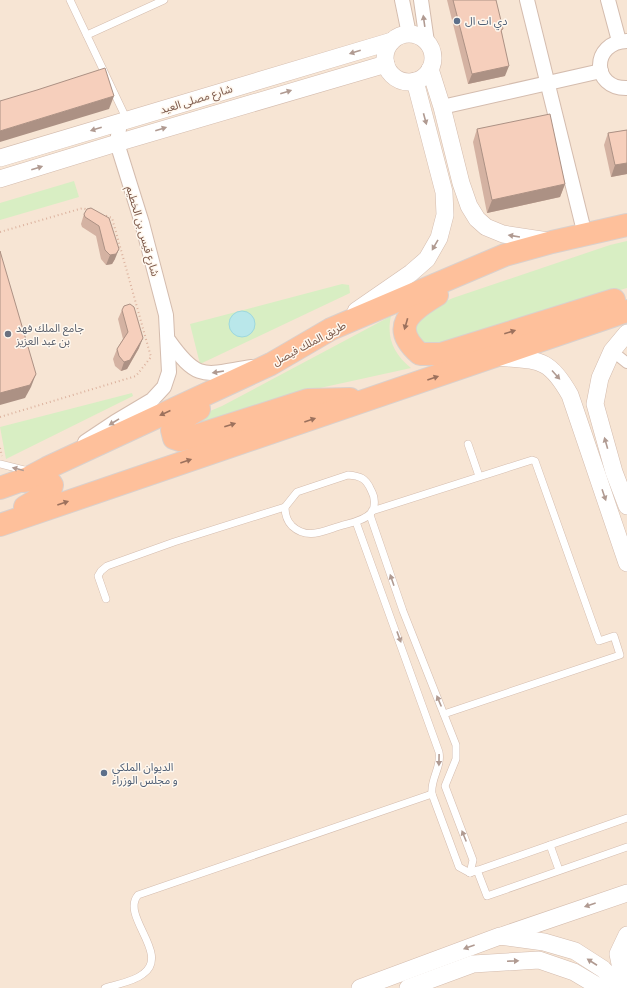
<svg xmlns="http://www.w3.org/2000/svg" width="627" height="988" font-family="'Archivo Narrow','Noto Sans Arabic',sans-serif">
<style>
.residential{fill:#f7e5d4}
.green{fill:#d8eec3;fill-rule:evenodd}
.water{fill:#b9e7ea;stroke:#9ed8dd}
.lines{fill:none;stroke-linecap:round;stroke-linejoin:round}
.service-casing{stroke:#d4bcae;stroke-width:8}
.pedestrian-casing{stroke:#d4bcae;stroke-width:12}
.minor-casing{stroke:#d4bcae;stroke-width:16}
.tertiary-casing{stroke:#d4bcae;stroke-width:18}
.trunk-casing{stroke:#dad0cc;stroke-width:24}
.path{stroke:#dcb29e;stroke-width:2;stroke-dasharray:1 3;stroke-linecap:butt}
.service{stroke:#fff;stroke-width:7}
.pedestrian{stroke:#fff;stroke-width:10}
.minor{stroke:#fff;stroke-width:14}
.tertiary{stroke:#fff;stroke-width:17}
.trunk{stroke:#fec09b;stroke-width:22}
.wall{fill:#d4b2a2}
.shaded-wall{fill:#ac9184}
.building{fill:#f6cfbc;stroke:#ac9184}
.oneway{fill:#b09a91}
.oneway2{fill:#9c715d}
.service-dot{fill:#5c6f8a;stroke:#fff8ef;stroke-width:1.5}
.worship-dot{fill:#6b7280;stroke:#fff8ef;stroke-width:1.5}
.labels{text-anchor:middle;dominant-baseline:central;stroke-width:3;stroke-linejoin:round;paint-order:stroke}
.service-label{font-size:11px;fill:#4e5e75;stroke:#fff8ef;text-anchor:start}
.street-label{font-size:11px;fill:#7b5748;stroke:#fff8ef}
.worship-label{font-size:11px;fill:#5b616d;stroke:#fff8ef;text-anchor:start}
</style>
<rect width="100%" height="100%" fill="#fef3e7"/>
<rect class="residential" x="0" y="0" width="627" height="988"/>
<g class="green">
<path d="M74,181L79,197L0,220V203Z"/>
<path d="M627,241V288L573,303L432,349L417,343L412,331C421,308 432,308 453,298L610,245Z"/>
<path d="M342,284L349,285L350,293L200,364L190,324ZM252,315L255,322L251,334L243,337Z"/>
<path d="M391,316C386,338 394,354 411,368L320,388L235,418L195,430L191,419L222,406Z"/>
<path d="M132,393L133,396L6,459L0,427Z"/>
</g>
<circle class="water" cx="242" cy="324" r="13"/>
<g class="lines">
<defs>
<g id="service">
<path d="M70,0L127,120"/>
<path d="M87,35L164,0"/>
<path d="M468,444L479,476"/>
<path d="M0,464L28,471"/>
<path d="M348,475C360,476 366,478 371,490C375,497 376,507 371,513C364,521 350,523 340,526C323,531 307,540 292,526C286,520 285,514 285,507L297,492Z"/>
<path d="M372,511L532,460L535,461L599,641L614,636L620,655L444,714"/>
<path d="M370,515L403,611L456,745V759L445,786L473,860L470,873"/>
<path d="M356,522L439,752C442,767 430,779 432,794L459,867L470,873L627,818"/>
<path d="M106,599L98,576L101,571L107,566L174,542L285,507"/>
<path d="M550,845L559,870"/>
<path d="M477,870L487,896L627,847"/>
<path d="M105,988C117,984 133,982 143,974C171,954 120,916 138,895L432,794"/>
</g>
<path id="pedestrian" d="M612,351L627,363"/>
<g id="minor">
<path d="M402,0L409,34"/>
<path d="M421,0L427,42"/>
<path d="M527,0L585,235"/>
<path d="M608,0L619,41"/>
<path d="M627,41C591,42 591,89 627,88"/>
<path d="M442,107L601,71"/>
<path d="M169,341C199,383 205,374 252,367"/>
<path d="M85,442L115,422L152,400L164,387L169,372L166,315L142,223L117,143L120,122"/>
</g>
<g id="tertiary">
<circle cx="409" cy="58" r="24"/>
<path d="M430,69L442,107L461,183L469,206L477,219L486,227L503,234L548,241"/>
<path d="M0,158L392,41"/>
<path d="M0,179L117,143L386,64"/>
<path d="M356,311L411,273L427,259L439,238L445,215L444,192L415,81"/>
<path d="M627,333L612,351L600,378L595,404L614,472L627,506"/>
<path d="M497,357C538,361 548,356 570,395L627,563"/>
<path d="M504,935L627,893"/>
<path d="M360,988L500,936L544,942L575,951L603,969L621,988"/>
<path d="M408,988L473,964L539,960L574,972L601,988"/>
<path d="M625,988L618,954L627,935"/>
</g>
<g id="trunk">
<path d="M437,295C410,311 389,327 420,354H441L614,300"/>
<path d="M199,409L184,418L172,430L174,438L180,440L189,438L308,400L350,399"/>
<path d="M22,481L39,479L49,481L52,485L50,492L25,507"/>
<path d="M0,488L28,478L47,468L271,364L331,329L505,255L552,242L627,225"/>
<path d="M0,525L627,311"/>
</g>
</defs>
<use href="#service" class="service-casing"/>
<use href="#pedestrian" class="pedestrian-casing"/>
<use href="#minor" class="minor-casing"/>
<use href="#tertiary" class="tertiary-casing"/>
<use href="#trunk" class="trunk-casing"/>
<g class="path">
<path d="M0,232L83,208L88,210"/>
<path d="M0,417L136,376L151,357L112,218L104,215"/>
<path d="M0,448L2,456"/>
</g>
<use href="#service" class="service"/>
<use href="#pedestrian" class="pedestrian"/>
<use href="#minor" class="minor"/>
<use href="#tertiary" class="tertiary"/>
<use href="#trunk" class="trunk"/>
</g>
<g class="wall">
<path d="M447,0H496L502,32L505,76L468,84Z"/>
<path d="M477,129L565,184L560,197L487,213L473,142Z"/>
<path d="M627,130V174L611,177L604,145L608,133Z"/>
<path d="M91,208L115,259L112,264L106,265L101,259L96,236L82,227L81,224L84,214Z"/>
<path d="M122,310L139,348L127,369L121,371L115,366L113,359L117,349L123,339L118,319Z"/>
</g>
<g class="shaded-wall">
<path d="M509,66L505,76L468,84L472,74Z"/>
<path d="M114,96L109,109L0,142V131Z"/>
<path d="M627,163V174L611,177L615,165Z"/>
<path d="M565,184L560,197L487,213L492,200Z"/>
<path d="M119,249L115,259L112,264L106,265L110,255Z"/>
<path d="M143,338L139,348L127,369L121,371L124,362Z"/>
<path d="M36,374L31,387L25,398L0,405V393Z"/>
</g>
<g class="building">
<path d="M453,0H496L503,29L501,30L509,66L472,74Z"/>
<path d="M105,68L114,96L0,131V101L37,90Z"/>
<path d="M550,114L565,184L492,200L477,129Z"/>
<path d="M627,130V163L615,165L608,133Z"/>
<path d="M91,208L109,218L119,249L116,254L110,255L105,250L99,226L85,217L84,214L87,209Z"/>
<path d="M0,251L36,374L30,385L0,393Z"/>
<path d="M130,304L134,307L143,338L130,360L124,362L119,356L117,349L128,332L122,310L124,306Z"/>
</g>
<defs><path id="oneway-solid" d="M-6-.8H1V-3.2L6.5 0L1 3.2V.8H-6Z"/></defs>
<g class="oneway">
<use href="#oneway-solid" transform="translate(424 21) rotate(-98)"/>
<use href="#oneway-solid" transform="translate(355 52) rotate(163)"/>
<use href="#oneway-solid" transform="translate(286 92) rotate(-17)"/>
<use href="#oneway-solid" transform="translate(425 119) rotate(75)"/>
<use href="#oneway-solid" transform="translate(96 129) rotate(163)"/>
<use href="#oneway-solid" transform="translate(161 129) rotate(-17)"/>
<use href="#oneway-solid" transform="translate(37 168) rotate(-17)"/>
<use href="#oneway-solid" transform="translate(514 236) rotate(-171)"/>
<use href="#oneway-solid" transform="translate(435 245) rotate(120)"/>
<use href="#oneway-solid" transform="translate(218 372) rotate(171)"/>
<use href="#oneway-solid" transform="translate(556 375) rotate(48)"/>
<use href="#oneway-solid" transform="translate(114 422) rotate(148)"/>
<use href="#oneway-solid" transform="translate(606 443) rotate(-106)"/>
<use href="#oneway-solid" transform="translate(18 469) rotate(-166)"/>
<use href="#oneway-solid" transform="translate(604 495) rotate(71)"/>
<use href="#oneway-solid" transform="translate(392 580) rotate(-109)"/>
<use href="#oneway-solid" transform="translate(399 637) rotate(70)"/>
<use href="#oneway-solid" transform="translate(439 701) rotate(-113)"/>
<use href="#oneway-solid" transform="translate(439 760) rotate(91)"/>
<use href="#oneway-solid" transform="translate(464 836) rotate(-112)"/>
<use href="#oneway-solid" transform="translate(590 905) rotate(161)"/>
<use href="#oneway-solid" transform="translate(469 947) rotate(160)"/>
<use href="#oneway-solid" transform="translate(513 961) rotate(-2)"/>
<use href="#oneway-solid" transform="translate(592 962) rotate(-147)"/>
</g>
<g class="oneway2">
<use href="#oneway-solid" transform="translate(406 324) rotate(106)"/>
<use href="#oneway-solid" transform="translate(510 332) rotate(-17)"/>
<use href="#oneway-solid" transform="translate(433 378) rotate(-19)"/>
<use href="#oneway-solid" transform="translate(165 413) rotate(155)"/>
<use href="#oneway-solid" transform="translate(310 420) rotate(-19)"/>
<use href="#oneway-solid" transform="translate(230 425) rotate(-18)"/>
<use href="#oneway-solid" transform="translate(186 461) rotate(-19)"/>
<use href="#oneway-solid" transform="translate(63 503) rotate(-19)"/>
</g>
<g class="service-dot">
<circle cx="457" cy="21" r="4"/>
<circle cx="104" cy="773" r="4"/>
</g>
<circle class="worship-dot" cx="8" cy="334" r="4"/>
<g class="labels">
<g class="service-label">
<text x="465" y="21">دي ات ال</text>
<text x="112" y="767">الديوان الملكي<tspan x="112" dy="13">و مجلس الوزراء</tspan></text>
</g>
<g class="street-label">
<text transform="translate(196 99) rotate(-17)">شارع مصلى العيد</text>
<text transform="translate(143 231) rotate(74)">شارع قيس بن الخطيم</text>
<text transform="translate(309 343) rotate(-28)">طريق الملك فيصل</text>
</g>
<g class="worship-label">
<text x="16" y="328">جامع الملك فهد<tspan x="16" dy="13">بن عبد العزيز</tspan></text>
</g>
</g>
</svg>
